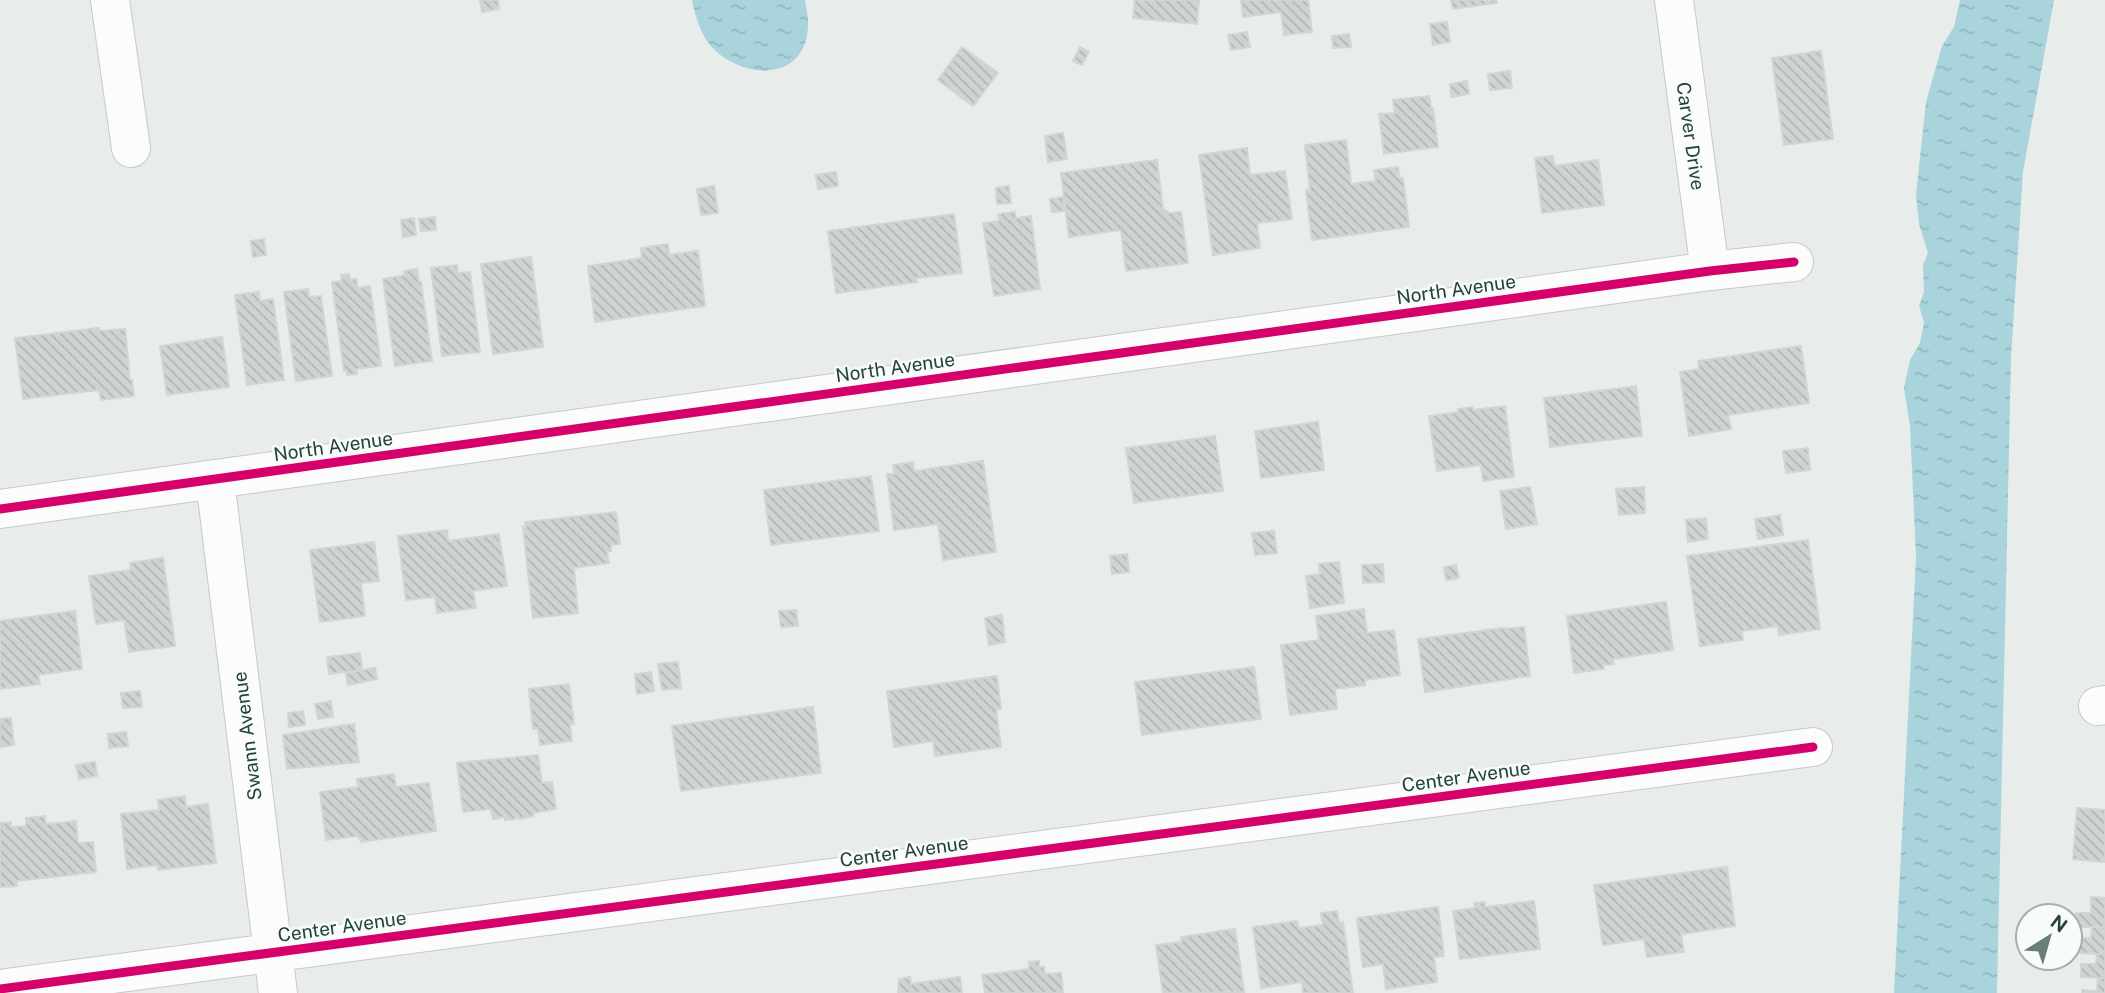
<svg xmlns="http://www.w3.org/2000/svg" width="2105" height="993" font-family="'Public Sans',sans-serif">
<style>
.water{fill:url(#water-ripples)}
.building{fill:url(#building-back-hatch);stroke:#d1d6d4;stroke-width:2}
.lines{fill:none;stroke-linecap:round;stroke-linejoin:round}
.minor-casing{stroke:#c5cac8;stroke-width:40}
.minor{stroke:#fcfcfc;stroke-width:38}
.cycleway-casing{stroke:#f7fbf9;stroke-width:13}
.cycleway{stroke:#d6006c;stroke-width:9}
.labels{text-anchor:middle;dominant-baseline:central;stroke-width:5;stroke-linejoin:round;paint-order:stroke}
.street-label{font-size:19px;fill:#24423a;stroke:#f7fbf9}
</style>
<defs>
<pattern id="water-ripples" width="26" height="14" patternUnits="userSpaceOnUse" patternTransform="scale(1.75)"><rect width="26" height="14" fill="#a9d4db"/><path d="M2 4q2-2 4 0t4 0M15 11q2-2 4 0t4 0" fill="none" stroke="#91b7bd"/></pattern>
<pattern id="building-back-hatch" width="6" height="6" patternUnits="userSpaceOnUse" patternTransform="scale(1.75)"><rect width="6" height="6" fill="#cfd4d2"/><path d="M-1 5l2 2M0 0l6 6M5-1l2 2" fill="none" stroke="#b2b7b5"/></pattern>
</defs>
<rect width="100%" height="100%" fill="#e8edeb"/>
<g class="water">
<path d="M692,0H805C806,9 809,18 808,27C805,86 734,79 707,41C700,31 694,12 692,0Z"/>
<path d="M1960,0H2054L2023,172L2011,358L1997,993H1894L1916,557L1910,427L1904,388L1910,360L1920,343L1924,322L1919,306L1924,292L1923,265L1928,253L1919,224L1916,195L1926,102L1942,46L1954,27Z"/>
</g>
<g class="building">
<path d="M480,0H498L499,9L482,12Z"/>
<path d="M1135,0H1199L1197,24L1133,18Z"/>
<path d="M1241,0H1308L1312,32L1284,35L1281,12L1243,17Z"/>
<path d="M1451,0H1496L1497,3L1453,9Z"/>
<path d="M1447,22L1450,42L1433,45L1430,24Z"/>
<path d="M1247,32L1250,47L1231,50L1228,35Z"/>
<path d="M1349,34L1351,47L1333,48L1332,36Z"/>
<path d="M962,47L998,73L973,106L938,80Z"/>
<path d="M1080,47L1089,52L1082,65L1073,61Z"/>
<path d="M1821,51L1833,139L1784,145L1772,58Z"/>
<path d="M1510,71L1512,88L1490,90L1488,74Z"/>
<path d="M1467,81L1469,94L1451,97L1450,84Z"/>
<path d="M1429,96L1431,108H1433L1438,147L1384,154L1379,114L1395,113L1393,100Z"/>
<path d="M1063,133L1067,159L1048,162L1045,136Z"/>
<path d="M1346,140L1351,184L1376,181L1374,170L1398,167L1400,178H1403L1409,227L1312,240L1306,190H1310L1305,145Z"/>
<path d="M1247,148L1250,175L1285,171L1292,219L1257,223L1260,248L1213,255L1199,155Z"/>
<path d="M1553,156L1554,166L1598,160L1604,205L1542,213L1535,158Z"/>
<path d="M1157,160L1163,209L1169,213L1181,212L1188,263L1126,271L1121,230L1069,237L1061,173Z"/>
<path d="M836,172L838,186L818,189L816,175Z"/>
<path d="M714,186L718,213L701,215L697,189Z"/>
<path d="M1009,186L1011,203L997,204L996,188Z"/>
<path d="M1063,197L1065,211L1052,212L1050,199Z"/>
<path d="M1015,212L1016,218L1031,216L1040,289L994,296L983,223L999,221L998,214Z"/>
<path d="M954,214L962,273L916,278L917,282L836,293L828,231Z"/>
<path d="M435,217L436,230L421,231L419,219Z"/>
<path d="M414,218L416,235L403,237L401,220Z"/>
<path d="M264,239L266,255L253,257L251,241Z"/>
<path d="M668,244L669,255L698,251L705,306L595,322L588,266L642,258L641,248Z"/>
<path d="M531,257L543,347L493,354L481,264Z"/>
<path d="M457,265L458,273L470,272L480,352L442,356L431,268Z"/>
<path d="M417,269L419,282H421L432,361L395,366L383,279L405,275L404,271Z"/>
<path d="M349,274L350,280L356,279L358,288L370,286L381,366L356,369L357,374L347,375V371H344L332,282L342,281L341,275Z"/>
<path d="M308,289L309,297L321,296L332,376L296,381L284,292Z"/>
<path d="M259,292L260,301L273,299L284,380L247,385L235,295Z"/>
<path d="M99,328V331L125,329L130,380H132L134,396L101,400L99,390L23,399L15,338Z"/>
<path d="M222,337L229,387L167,395L160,346Z"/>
<path d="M1801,346L1809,403L1728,415L1731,429L1689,436L1680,372L1699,369L1698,361Z"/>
<path d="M1636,386L1642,436L1550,447L1544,398Z"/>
<path d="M1505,406L1514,477L1483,481L1481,465L1437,471L1429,416L1458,412V409L1472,407L1473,410Z"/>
<path d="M1318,422L1324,470L1261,478L1255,431Z"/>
<path d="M1215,436L1223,491L1134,503L1126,448Z"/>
<path d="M1808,448L1810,470L1786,473L1783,451Z"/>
<path d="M983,461L996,552L943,560L938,524L894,530L887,474H894L893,465L913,462L914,471Z"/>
<path d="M871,476L879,531L771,545L764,490Z"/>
<path d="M1530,487L1537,524L1506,529L1500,491Z"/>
<path d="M1644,487L1645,513L1619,515L1616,489Z"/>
<path d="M616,512L620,544L611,545V551L607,552L609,563L574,568L578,613L533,618L523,527H526L525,522Z"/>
<path d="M1780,515L1783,535L1758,539L1755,519Z"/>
<path d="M1706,518L1708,539L1688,542L1686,520Z"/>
<path d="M447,530L448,541L499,534L507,586L473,591L476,608L437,613L435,597L406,600L398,536Z"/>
<path d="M1274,531L1277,553L1255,555L1252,533Z"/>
<path d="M1808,540L1820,629L1779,635L1778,626L1742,631L1743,640L1700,646L1687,556Z"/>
<path d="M374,542L379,581L361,583L365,616L320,622L310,550Z"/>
<path d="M1127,554L1129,572L1112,574L1110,556Z"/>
<path d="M163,558L175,646L129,652L124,620L96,624L89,576L131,570L130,563Z"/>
<path d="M1339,562L1344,603L1310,608L1306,576L1320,574L1319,564Z"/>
<path d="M1383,564L1384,582L1363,583L1362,565Z"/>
<path d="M1456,565L1459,578L1446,580L1444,567Z"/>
<path d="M1666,602L1673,650L1613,659L1614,664L1603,665L1604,669L1574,673L1567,616Z"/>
<path d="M1364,609L1367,633L1394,630L1400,675L1365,680V685L1335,689L1337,709L1290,715L1281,645L1319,640L1316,616Z"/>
<path d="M796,610L798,626L781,627L779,611Z"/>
<path d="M75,611L82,669L38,675L40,684L0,689V621Z"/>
<path d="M1002,615L1005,642L989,645L985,618Z"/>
<path d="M1524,627L1530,676L1425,692L1418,639L1504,628V629Z"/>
<path d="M360,653L362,670L329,674L327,657Z"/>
<path d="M678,662L681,688L662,690L658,664Z"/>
<path d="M1254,667L1261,719L1142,735L1135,682Z"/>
<path d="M375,668L377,679L348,685L346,673Z"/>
<path d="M651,672L654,691L637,694L635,674Z"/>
<path d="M997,676L1001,709L996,710L1001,747L935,756L933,741L894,747L887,691Z"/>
<path d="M569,684L574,724H570L572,741L540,745L538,728L533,729L529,689Z"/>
<path d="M140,691L142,707L123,708L121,693Z"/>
<path d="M331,701L333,717L318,719L315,704Z"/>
<path d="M813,707L821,773L681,791L672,726Z"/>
<path d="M303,711L305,725L289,727L288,713Z"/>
<path d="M11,718L14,745L0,747V719Z"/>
<path d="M354,724L359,762L287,769L283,735Z"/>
<path d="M126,732L128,746L109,748L108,734Z"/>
<path d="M538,755L542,783L552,782L556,809L533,813L534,816L519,819L518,816H515L516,819L505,820V817L493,819L491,809L463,812L457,763Z"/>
<path d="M95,762L97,776L79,779L76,765Z"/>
<path d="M394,774L396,787L429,783L436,831L361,842L358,836L326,840L320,792L358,787L357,779Z"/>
<path d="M185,796L186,807L208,804L216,863L158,870L157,865L127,869L121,814L159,810L158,800Z"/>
<path d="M2077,808L2105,810V862L2073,859Z"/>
<path d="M45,816L46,824L76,821L78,843L93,842L96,872L16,881L17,886L0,887V823L11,822V827L26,826V818Z"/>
<path d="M1727,867L1735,926L1681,934L1684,952L1647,957L1644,939L1603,945L1594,885Z"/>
<path d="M2091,897L2105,898V927H2075L2076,913H2091Z"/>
<path d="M1534,901L1540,949L1460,959L1453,911L1475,908L1474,903L1485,902V907Z"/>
<path d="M1438,907L1444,956L1434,957L1437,982L1386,989L1383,964L1363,967L1357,918Z"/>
<path d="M1337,911L1339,923L1343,922L1353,993H1303L1302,982L1261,988L1253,927L1297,921L1299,928L1323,925L1321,913Z"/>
<path d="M2092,927H2105V954L2074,953L2075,938H2091Z"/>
<path d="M1235,929L1244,992L1163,993L1156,945L1182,942L1181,937Z"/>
<path d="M2097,954H2105V978L2081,977V964H2096Z"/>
<path d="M1039,961V967H1044L1045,974L1061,973L1063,993H985L982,975L1029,969V962Z"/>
<path d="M910,977L911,984L960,977L962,993H898L899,979Z"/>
<path d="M2098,978H2105V993H2082V990L2097,991Z"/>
</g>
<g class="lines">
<defs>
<g id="minor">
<path d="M110,0L131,148"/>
<path d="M1674,0L1710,271"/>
<path d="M215,480L278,993"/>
<path d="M0,509L1710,271L1794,262"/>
<path d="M2098,706L2105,705"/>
<path d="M0,989L1813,747"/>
</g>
</defs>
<use href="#minor" class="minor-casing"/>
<use href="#minor" class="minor"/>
<defs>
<g id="cycleway">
<path d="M0,509L1710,271L1794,262"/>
<path d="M0,989L1813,747"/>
</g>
</defs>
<use href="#cycleway" class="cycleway-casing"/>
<use href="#cycleway" class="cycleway"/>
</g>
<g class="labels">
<g class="street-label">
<text transform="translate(1691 136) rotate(82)">Carver Drive</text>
<text transform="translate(1456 289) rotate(-8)">North Avenue</text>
<text transform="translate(895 367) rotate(-8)">North Avenue</text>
<text transform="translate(333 446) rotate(-8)">North Avenue</text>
<text transform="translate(247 736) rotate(-97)">Swann Avenue</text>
<text transform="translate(1466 776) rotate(-8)">Center Avenue</text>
<text transform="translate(904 851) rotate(-8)">Center Avenue</text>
<text transform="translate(342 926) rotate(-8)">Center Avenue</text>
</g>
</g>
<g transform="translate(2049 937) rotate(37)"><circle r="33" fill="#f7fbf9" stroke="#a3b1ad" stroke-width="2"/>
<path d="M0-5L12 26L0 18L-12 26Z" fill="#697e78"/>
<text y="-10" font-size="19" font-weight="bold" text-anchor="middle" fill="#24423a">N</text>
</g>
</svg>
